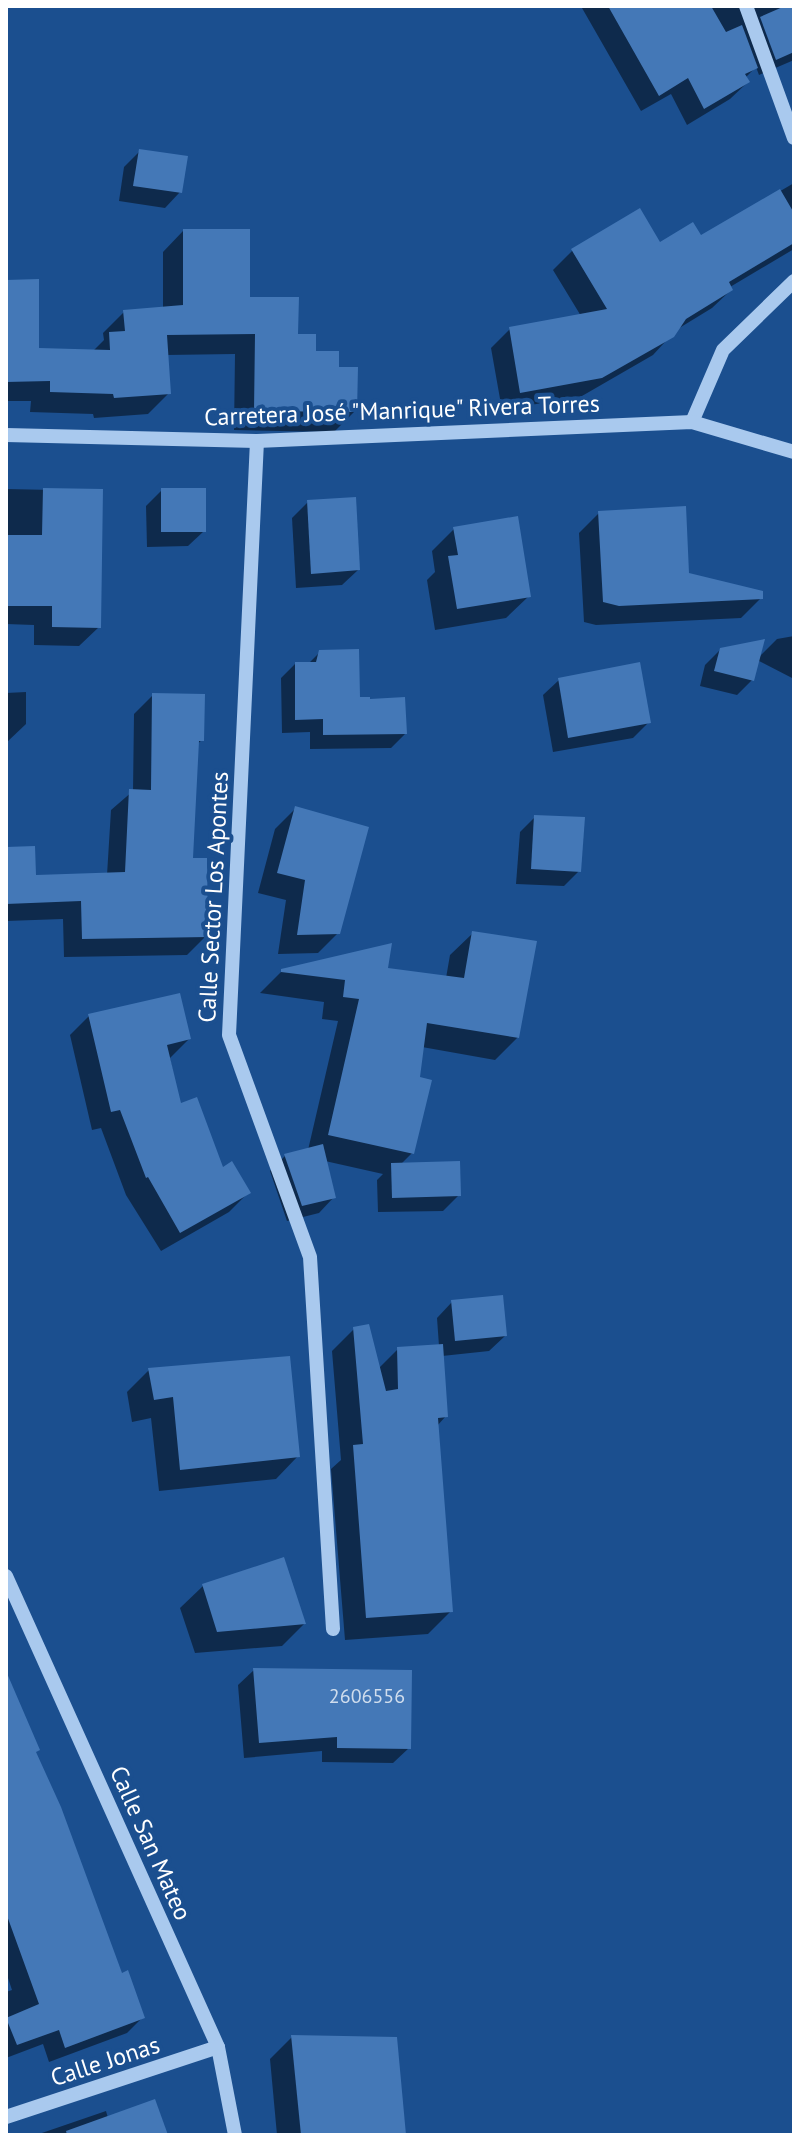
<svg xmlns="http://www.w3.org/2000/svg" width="800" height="2141" font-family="'PT Sans',sans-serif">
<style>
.shadow{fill:#0007}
.building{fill:#4478b7}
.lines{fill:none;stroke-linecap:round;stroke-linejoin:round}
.minor{stroke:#a9c9ee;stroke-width:14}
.labels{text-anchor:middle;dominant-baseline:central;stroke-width:8;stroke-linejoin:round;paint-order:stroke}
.number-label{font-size:20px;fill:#d0dded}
.street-label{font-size:24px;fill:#fff;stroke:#1b4f8f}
</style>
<rect width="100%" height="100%" fill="#1b4f8f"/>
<g class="shadow">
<path d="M584,6H794V60L759,75L756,67L745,78L748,82L730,99L687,125L671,94L641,111L582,8Z"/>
<path d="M140,151L180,192L165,208L119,201L124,167Z"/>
<path d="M794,183V249L730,287L731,290L712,308L676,330L653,355L582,396L502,410L491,348L510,329L581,316L553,270L572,251L660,244L700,238Z"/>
<path d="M183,231L248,299L296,336L314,353L337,368L355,411L334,432L234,430L235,354L166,355L169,393L148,414L94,418L93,414L30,412L31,401H6V282L37,350L92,352L104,340L103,333L124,312L163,309V252Z"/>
<path d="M6,489L101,491L99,627L79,646L34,645V625L6,624Z"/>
<path d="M162,490L204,531L188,546L147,547L146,506Z"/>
<path d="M308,502L358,570L342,585L296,588L292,518Z"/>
<path d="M599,513L687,575L761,598L741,618L596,625L584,622L579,533Z"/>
<path d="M454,529L529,596L506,618L435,630L427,580L435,572L432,551Z"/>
<path d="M794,636V679L757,660L752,680L737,695L700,686L705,665L721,649L758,658L777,639Z"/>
<path d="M320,652L358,699L405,734L391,748L310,749V732L282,733L281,678L295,664H308Z"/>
<path d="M559,680L649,722L633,738L553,752L543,695Z"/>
<path d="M26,692V724L6,743V693Z"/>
<path d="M153,695L202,740L196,745L191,860L206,936L187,955L64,957L63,919L6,921V849L35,877L107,875L111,810L133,791L134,714Z"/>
<path d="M295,809L338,933L318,953L278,954L286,900L258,893L275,829Z"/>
<path d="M535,817L579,871L564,886L516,884L520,832Z"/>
<path d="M473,933L518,1037L495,1060L422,1047L412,1153L401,1164L459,1195L443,1211L378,1212L377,1180L383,1174L325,1161L334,1197L319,1213L287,1221L270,1171L286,1155L308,1150L338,1021L322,1019L324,1002L260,993L282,971L386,970L446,978L450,955Z"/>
<path d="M89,1016L189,1039L170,1058L180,1106L222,1170L248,1193L229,1212L161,1251L126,1195L101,1128L92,1130L70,1035Z"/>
<path d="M452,1302L505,1336L489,1351L442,1356L446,1416L437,1426L451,1611L428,1634L345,1640L331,1469L341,1460L332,1351L354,1329L378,1369L398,1349L439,1346L437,1318Z"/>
<path d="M149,1370L298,1456L276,1479L159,1491L151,1418L132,1422L127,1392Z"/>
<path d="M203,1586L304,1624L282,1646L195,1653L180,1608Z"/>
<path d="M254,1670L409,1748L393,1763L322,1762V1751L244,1758L238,1685Z"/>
<path d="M6,1672L34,1753L120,1975L143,2017L127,2033L49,2062L43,2044L6,2058V1992L12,1990L6,1972Z"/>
<path d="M292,2037L404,2135H277L270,2059Z"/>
<path d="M106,2111L108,2118L166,2135H36Z"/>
</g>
<g class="building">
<path d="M608,6H711L726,32L742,25L758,68L745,74L750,82L704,109L688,78L659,96Z"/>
<path d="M785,6H794V52L776,60L760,17Z"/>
<path d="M139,149L188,156L182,193L133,186Z"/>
<path d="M780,189L794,213V243L729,282L733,290L686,319L674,337L602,378L520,393L509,327L607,309L571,249L640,208L660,242L693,222L701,235Z"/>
<path d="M183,229H250V297H299L298,334H316V351H339V367H358L357,412L254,411L255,334L167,335L171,394L114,398L113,394L50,392V381L6,382V280L39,279V348L110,350L109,332L125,331L123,310L183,305Z"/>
<path d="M43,488L103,489L101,628L52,627V606H6V535H42Z"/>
<rect x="161" y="488" width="45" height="44"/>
<path d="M356,497L360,570L311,574L307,500Z"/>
<path d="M686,506L689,573L763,591V599L619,606L603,602L598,511Z"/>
<path d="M518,516L531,597L457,609L448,556L458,555L453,527Z"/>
<path d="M765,639L754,681L714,671L720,648Z"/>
<path d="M359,649L360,697H370V699L405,697L407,734L323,735V719L295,720V662H316L319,650Z"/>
<path d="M640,662L651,723L568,738L558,678Z"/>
<path d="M152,693L205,694L204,741H199L193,858H207L208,937L82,939L81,901L6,904V847L35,846L36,875L125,872L129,789L151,790Z"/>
<path d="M295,806L369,827L340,934L297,935L305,880L277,873Z"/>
<path d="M534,815L585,817L581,872L531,869Z"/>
<path d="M472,931L537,941L519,1038L427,1023L420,1077L432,1080L414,1154L328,1135L359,999L343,997L345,980L281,972V969L392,943L388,968L464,978Z"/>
<path d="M180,993L191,1039L167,1045L181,1103L197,1097L223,1167L232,1161L251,1193L180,1233L148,1177L146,1178L120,1110L111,1112L88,1014Z"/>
<path d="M323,1144L336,1198L302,1206L284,1154Z"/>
<path d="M460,1161L461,1196L392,1198L391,1163Z"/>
<path d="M503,1295L507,1336L455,1341L451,1300Z"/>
<path d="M369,1324L386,1391L398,1389L397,1347L443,1344L448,1417L438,1418L453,1612L366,1618L353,1445L363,1444L353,1327Z"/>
<path d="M290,1356L300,1457L180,1470L173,1397L154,1400L148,1368Z"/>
<path d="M284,1557L306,1624L217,1632L202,1584Z"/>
<path d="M253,1668L412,1670L411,1749L337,1748V1737L259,1743Z"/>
<path d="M6,1671L40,1750L36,1752L61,1807L122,1973L128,1970L145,2018L65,2048L59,2030L17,2045L6,2018L39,2004L6,1913Z"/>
<path d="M291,2035L397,2037L406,2135H301Z"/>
<path d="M155,2099L168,2135H67L66,2131Z"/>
</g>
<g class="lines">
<g class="minor">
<path d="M746,6L794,138"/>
<path d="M692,422L723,350L794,281"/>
<path d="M6,435L257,441L692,422L794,452"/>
<path d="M257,441L229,1035L310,1257L333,1629"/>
<path d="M6,1576L218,2047L235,2135"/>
<path d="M6,2117L218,2047"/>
</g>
</g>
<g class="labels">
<g class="number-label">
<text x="367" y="1696">2606556</text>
</g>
<g class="street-label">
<text transform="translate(402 410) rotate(-2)">Carretera José "Manrique" Rivera Torres</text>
<text transform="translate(213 897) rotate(-87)">Calle Sector Los Apontes</text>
<text transform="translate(151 1843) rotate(66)">Calle San Mateo</text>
<text transform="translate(105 2061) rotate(-18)">Calle Jonas</text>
</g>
</g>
<rect width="800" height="2141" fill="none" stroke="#ffffff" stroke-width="16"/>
</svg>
